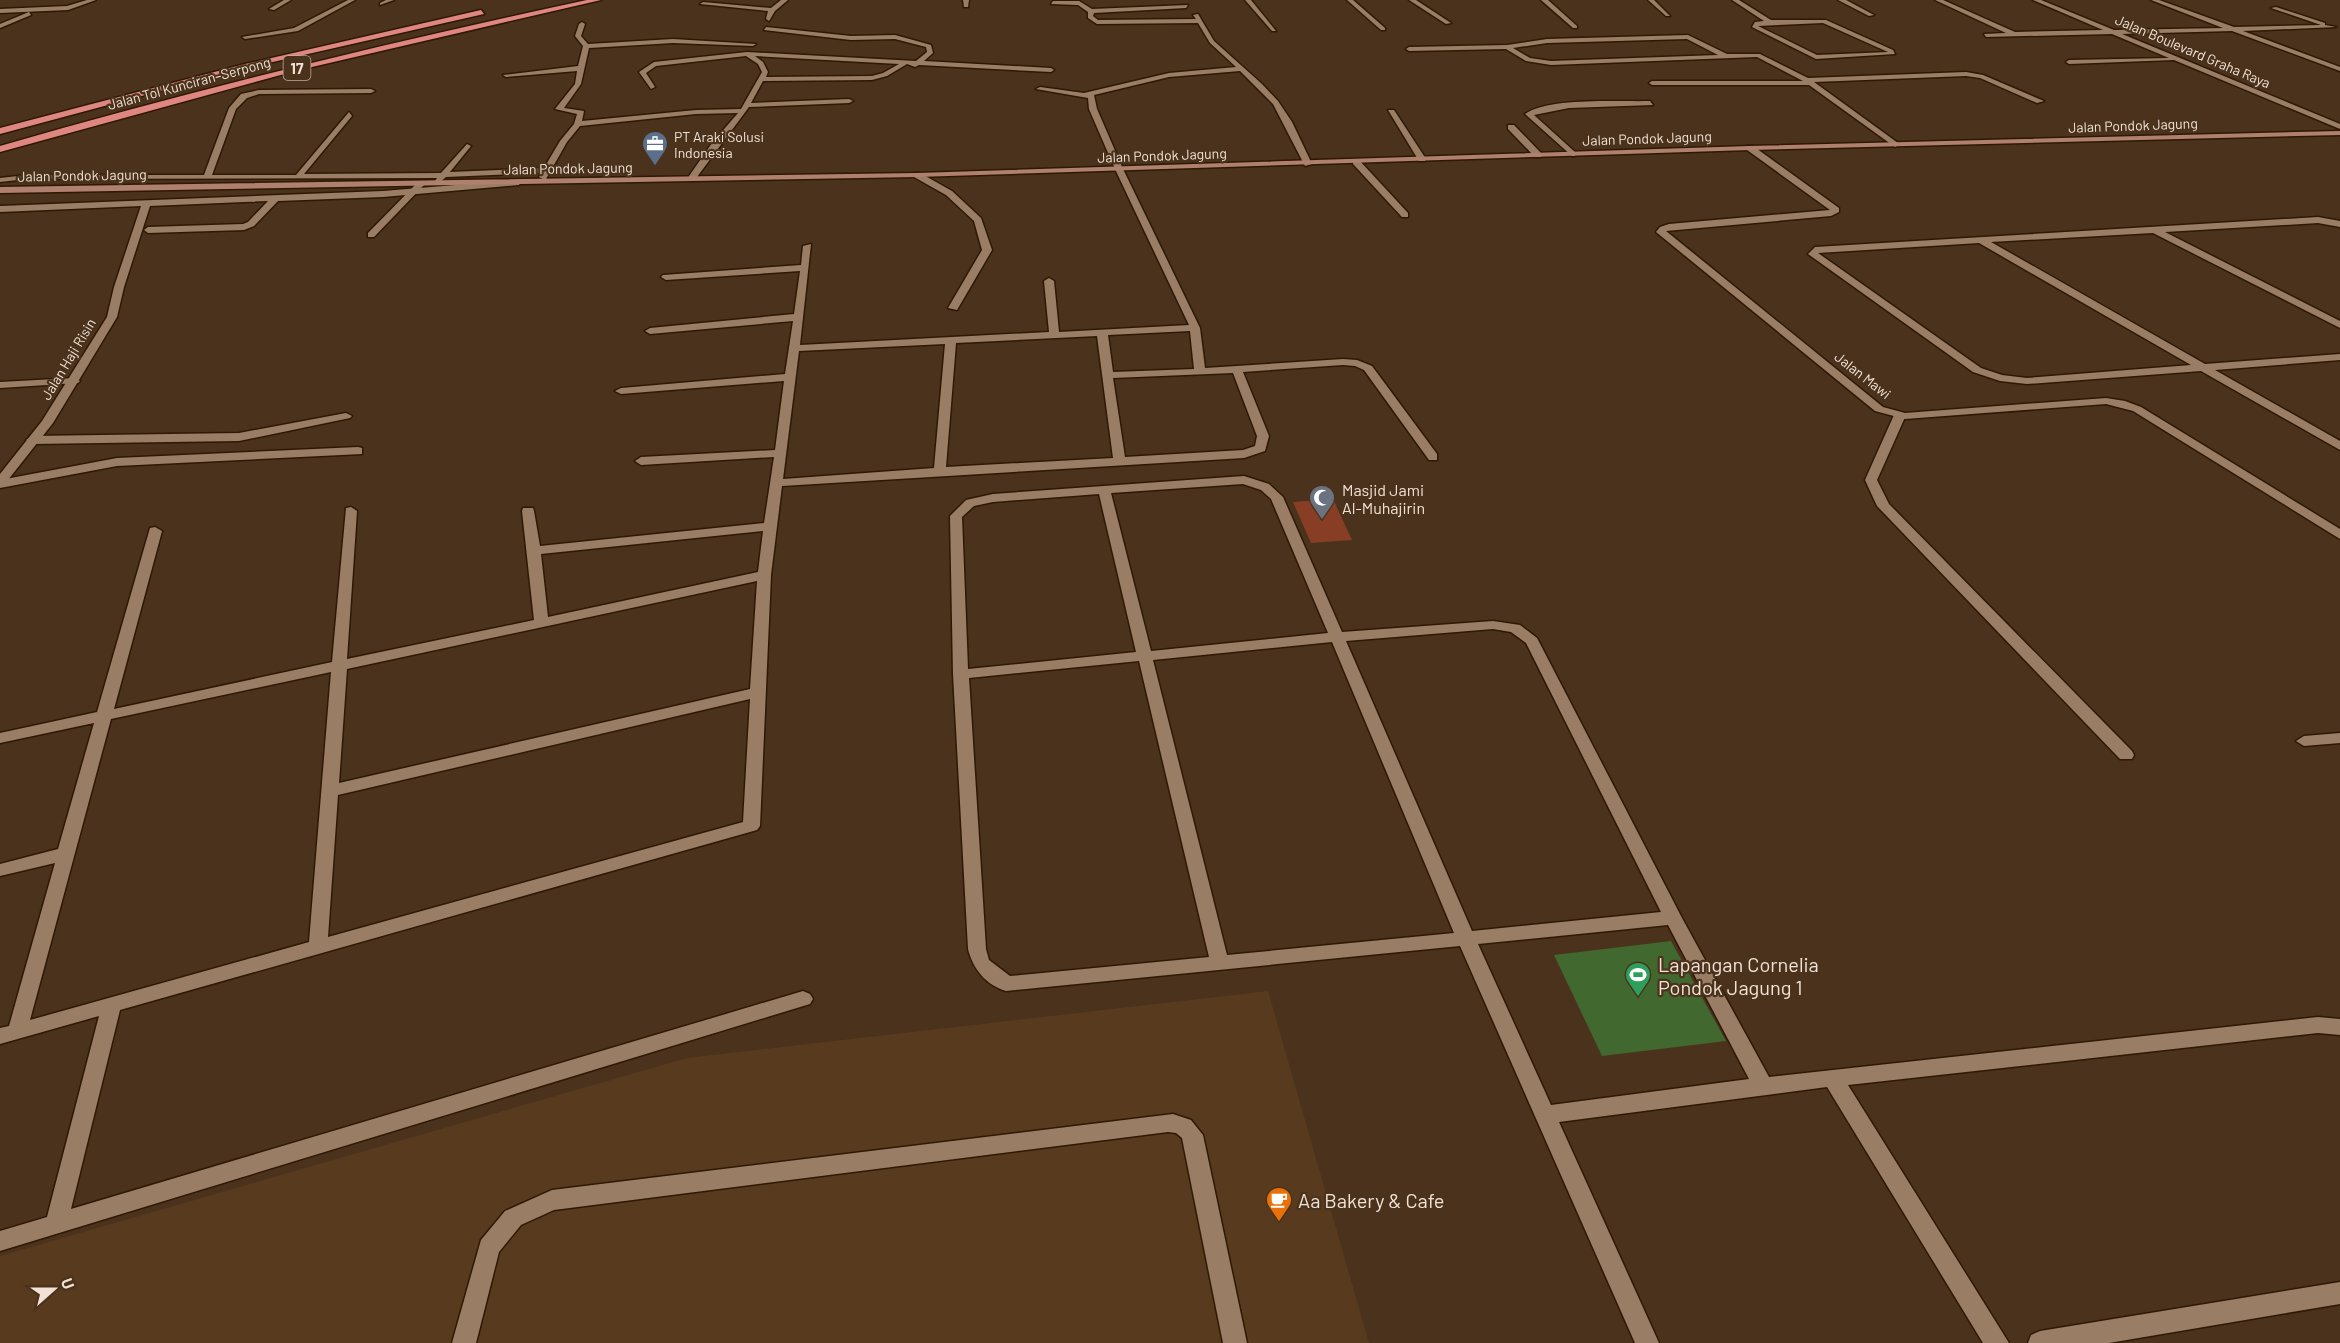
<svg xmlns="http://www.w3.org/2000/svg" width="2340" height="1343" font-family="Barlow,sans-serif">
<style>
.built{fill:#583a1e}
.green{fill:#40682f}
.building{fill:#873e25}
.lines{fill:none;stroke-linecap:round;stroke-linejoin:round}
.lane-casing{stroke:#2f1904;stroke-width:3}
.street-casing{stroke:#2f1904;stroke-width:3}
.secondary-casing{stroke:#2f1904;stroke-width:3}
.highway-casing{stroke:#2f1904;stroke-width:3}
.lane{fill:#997d65;fill-rule:evenodd}
.street{fill:#997d65;fill-rule:evenodd}
.secondary{fill:#ae806d;fill-rule:evenodd}
.highway{fill:#e08681;fill-rule:evenodd}
.labels{text-anchor:middle;dominant-baseline:central;stroke-width:4.5;stroke-linejoin:round;paint-order:stroke}
.far-street-label{font-size:14px;fill:#f1e2d5;stroke:#4a321c}
.far-poi-label{font-size:14px;fill:#f1e2d5;stroke:#4a321c;text-anchor:start}
.shield{fill:#4a321c;stroke:#bfad9e;stroke-width:1.5}
.shield-label{font-size:15px;font-weight:bold;fill:#f1e2d5}
.poi-label{font-size:16px;fill:#f1e2d5;stroke:#4a321c;text-anchor:start}
.near-poi-label{font-size:20px;fill:#f1e2d5;stroke:#4a321c;text-anchor:start}
</style>
<rect width="100%" height="100%" fill="#4a321c"/>
<path class="built" d="M1268,991L1369,1343H0V1256L687,1058Z"/>
<path class="green" d="M1671,941L1726,1041L1602,1056L1554,955Z"/>
<path class="building" d="M1333,499L1352,540L1311,543L1293,502Z"/>
<g class="lines">
<defs>
<g id="lane">
<path d="M87,0H96L68,10L0,13V9L67,6Z"/>
<path d="M29,12L31,15L0,28V24Z"/>
<path d="M1508,125H1514L1541,153V157H1535L1508,129Z"/>
<path d="M1353,160H1359L1408,213V217H1402L1353,164Z"/>
<path d="M418,182L425,184L374,237H368V233Z"/>
<path d="M74,378L80,381L78,383L0,388V382Z"/>
<path d="M1900,412L1906,415L1877,480L1889,504L2132,751L2134,755L2132,759H2120L1877,506L1865,480L1894,415Z"/>
<path d="M346,413L352,416L350,418L239,441L32,444L26,440L32,436L239,433Z"/>
<path d="M358,447L362,448V454L117,466L0,488V480L117,458Z"/>
<path d="M2340,733V743L2304,746L2296,741L2304,736Z"/>
<path d="M1173,1114L1191,1120L1203,1135L1247,1343H1223L1182,1138L1176,1133L1168,1132L554,1210L521,1225L499,1252L476,1343H452L481,1240L505,1211L552,1190Z"/>
</g>
<g id="street">
<path d="M284,0H291L274,10L269,9Z"/>
<path d="M348,0H355L298,31L245,39L242,37L294,28Z"/>
<path d="M386,0H394L380,5V3Z"/>
<path d="M781,0H788L775,11L769,21L766,19L768,11L700,4L703,2L771,8Z"/>
<path d="M963,0H969L968,7H964Z"/>
<path d="M1245,0H1251L1276,31H1272Z"/>
<path d="M1347,0H1353L1385,28V30H1381Z"/>
<path d="M1409,0H1416L1451,23L1446,24Z"/>
<path d="M1541,0H1548L1577,26V28H1573Z"/>
<path d="M1648,0H1654L1670,16H1666Z"/>
<path d="M1732,0H1739L1771,20H1826L1893,50L1895,54L1816,59L1752,27L1755,22L1764,21ZM1823,23L1888,52L1817,55L1758,26Z"/>
<path d="M1838,0H1846L1874,15L1869,16Z"/>
<path d="M1935,0H1943L2015,32L2103,30L2033,0H2041L2114,30L2223,28L2151,0H2159L2234,27L2321,25L2271,8L2276,7L2325,23V25L2336,27L2243,31L2340,67V71L2232,31L2122,34L2340,124V129L2174,60L2069,64L2066,62L2069,60L2169,58L2112,34L1986,37L1984,34L2006,33Z"/>
<path d="M1053,1H1079L1092,9L1188,5L1186,8L1094,13L1093,16L1098,20L1196,19L1193,15L1198,14L1214,41L1262,84L1278,101L1292,122L1312,164L1305,166L1273,104L1240,71L1169,77L1094,95L1097,109L1123,169L1200,328L1205,368L1343,359L1357,360L1372,366L1437,454V460H1429L1364,370L1355,366L1343,365L1243,372L1269,436L1265,451L1244,458L782,486L771,575L760,826L757,830L120,1010L71,1209L803,991L810,994L813,999L810,1004L0,1251V1231L47,1217L99,1016L0,1044V1028L9,1026L55,863L0,876V864L58,849L94,723L0,743V733L97,712L150,528L155,527L162,531L114,709L332,662L346,508L351,507L357,511L347,659L534,620L522,511L523,508H533L534,511L540,546L764,523L774,457L641,465L635,461L641,457L775,450L784,381L621,394L615,391L621,388L785,374L793,321L650,334L645,331L650,328L794,314L800,271L666,280L661,277L663,275L801,265L803,246L811,244L800,345L1049,332L1044,281L1049,278L1054,281L1059,332L1189,325L1115,169L1089,109L1088,98L1036,89L1040,87L1084,93L1169,73L1236,67L1210,43L1198,23L1097,24L1088,18V12L1078,5L1051,4ZM1190,331L1194,369L1113,372L1108,335ZM1097,336L1113,458L946,467L956,343ZM945,344L934,468L783,479L799,351ZM1233,373L1257,436L1255,446L1243,450L1125,457L1113,378ZM763,531L758,572L548,617L541,554ZM757,581L750,689L339,783L347,669ZM331,672L309,942L30,1020L111,719ZM750,699L743,822L328,937L338,795Z"/>
<path d="M582,22L585,24L581,36L588,44L673,39L756,44L753,46L673,43L589,48L581,84L564,108L584,111L582,121L696,110L741,109L762,72L758,64L746,56L656,66L646,73L655,87L651,89L639,72L654,62L747,52L916,61L927,52L926,47L895,39L851,40L764,30L766,27L851,36L895,35L931,45L933,53L924,61L1051,68L1054,70L1051,72L919,65L915,67L907,64L887,76L872,80L763,81L751,103L849,99L853,101L849,103L749,107L694,181H691L687,179L712,143L738,113L696,114L580,126L567,142L546,179H543L539,177L541,173L446,177L439,183L435,181L437,178L27,179L0,182V178L27,175H204L229,108L241,94L259,90L371,89L375,91L371,93L259,94L247,98L236,109L212,175H296L349,112L352,116L304,174L441,173L467,144L471,146L450,172L544,168L560,141L574,124L577,114L555,109L575,84L577,71L506,77L503,75L578,66L583,46L575,36L579,24ZM755,56L899,64L883,73L872,76L766,77L768,72L763,62Z"/>
<path d="M1688,35L1727,54H1760L1808,78L1966,72L1983,75L2044,101L2037,103L1980,78L1966,76L1814,82L1898,143L1899,145L1895,147L1809,85H1652L1649,83L1652,81H1803L1757,57L1551,65L1526,61L1506,49L1409,51L1406,49L1409,47L1507,45L1547,39ZM1687,39L1718,55L1551,61L1530,58L1513,48L1547,43Z"/>
<path d="M1650,101L1653,105L1569,108L1534,115L1575,152V156H1572L1525,114C1549,97 1620,102 1650,101Z"/>
<path d="M1388,110H1394L1426,159L1425,161H1419Z"/>
<path d="M1747,146H1753L1839,208V212L1831,216L1666,231L1883,407L1905,413L2106,398L2125,401L2141,407L2340,529V539L2133,411L2106,404L1905,419L1875,411L1656,232L1660,227L1669,224L1830,210L1747,150Z"/>
<path d="M914,173H920L952,191L981,218L992,250L957,310L948,308L982,250L974,221L946,195L914,177Z"/>
<path d="M516,180L520,183L519,185L383,197L278,201L254,226L244,230L148,233L144,230L148,227L243,224L248,222L268,201L150,206L124,287L117,317L53,423L4,485L0,486V474L42,421L107,317L114,287L141,206L0,212V206L383,191Z"/>
<path d="M2318,217L2340,221V227L2318,223L2165,232L2340,321V328L2153,233L1991,242L2205,364L2340,354V360L2215,370L2340,441V450L2201,371L2027,384L2000,381L1973,372L1808,254L1815,247ZM1979,243L2191,365L2027,378L2002,375L1981,368L1818,253Z"/>
<path d="M1244,476L1269,484L1283,497L1342,632L1493,621L1520,625L1537,638L1682,918L1769,1077L2318,1017L2340,1019V1035L2318,1033L1848,1085L2009,1343H1983L1827,1087L1559,1122L1659,1343H1635L1460,946L1006,991C986,985 973,969 968,949L953,674L950,516L966,500L993,494ZM1243,484L1261,490L1271,499L1328,633L1151,651L1111,493ZM1099,494L1136,652L968,669L962,517L974,506L993,502ZM1493,629L1511,632L1526,643L1661,912L1472,931L1346,641ZM1332,642L1454,933L1227,955L1153,660ZM1139,661L1209,957L1010,976L989,960L986,949L969,678ZM1668,925L1749,1079L1551,1105L1478,944Z"/>
<path d="M2340,1282V1304L2109,1343H2028L2031,1335L2040,1331Z"/>
</g>
<path id="secondary" d="M2340,131V135L1750,150L917,177L0,193V187L917,173L1750,146Z"/>
<g id="highway">
<path d="M587,0H601L299,70L0,152V146C194,90 390,42 587,0Z"/>
<path d="M481,10L484,14L246,68L0,134V128L245,64Z"/>
</g>
</defs>
<use href="#lane" class="lane-casing"/>
<use href="#street" class="street-casing"/>
<use href="#secondary" class="secondary-casing"/>
<use href="#highway" class="highway-casing"/>
<use href="#lane" class="lane"/>
<use href="#street" class="street"/>
<use href="#secondary" class="secondary"/>
<use href="#highway" class="highway"/>
</g>
<defs>
<symbol id="office-pin" viewBox="-11 -11 22 30"><path d="M0 17L-7.5 6A9.5 9.5 0 1 1 7.5 6Z" fill="#5c6f8a" stroke="#4a321c"/><path d="M-6-3h4V-5.5h4V-3h4V5H-6ZM-1-4.5V-3h2v-1.5ZM-6 0V1H6V0Z" fill="#fff"/></symbol>
<symbol id="mosque-pin" viewBox="-11 -11 22 30"><path d="M0 17L-7.5 6A9.5 9.5 0 1 1 7.5 6Z" fill="#6b7280" stroke="#4a321c"/><path d="M3.5-4.9A6 6 0 1 0 3.5 4.9A5 5 0 1 1 3.5-4.9Z" fill="#fff"/></symbol>
<symbol id="stadium-pin" viewBox="-11 -11 22 30"><path d="M0 17L-7.5 6A9.5 9.5 0 1 1 7.5 6Z" fill="#2e9e5b" stroke="#4a321c"/><path d="M0-5a6.5 5 0 1 0 0 10a6.5 5 0 1 0 0-10ZM-3.5-1.8h7v3.6h-7Z" fill="#fff"/></symbol>
<symbol id="cafe-pin" viewBox="-11 -11 22 30"><path d="M0 17L-7.5 6A9.5 9.5 0 1 1 7.5 6Z" fill="#e8710a" stroke="#4a321c"/><path d="M-5.5-4.5H6V0H3Q3 3.5 0 3.5H-2.5Q-5.5 3.5-5.5 0ZM3-3.2v2h1.7v-2ZM-6 4.5H4V6H-6Z" fill="#fff"/></symbol>
</defs>
<g fill-rule="evenodd">
<use href="#office-pin" x="640" y="129" width="30" height="40"/>
<use href="#mosque-pin" x="1307" y="483" width="30" height="40"/>
<use href="#stadium-pin" x="1623" y="960" width="30" height="40"/>
<use href="#cafe-pin" x="1264" y="1185" width="30" height="40"/>
</g>
<g class="labels">
<g class="far-street-label">
<text transform="translate(2193 51) rotate(23)">Jalan Boulevard Graha Raya</text>
<text transform="translate(189 83) rotate(-15)">Jalan Tol Kunciran–Serpong</text>
<text transform="translate(2133 125) rotate(-2)">Jalan Pondok Jagung</text>
<text transform="translate(1647 138) rotate(-2)">Jalan Pondok Jagung</text>
<text transform="translate(1162 155) rotate(-2)">Jalan Pondok Jagung</text>
<text transform="translate(568 168) rotate(-1)">Jalan Pondok Jagung</text>
<text transform="translate(82 175) rotate(-1)">Jalan Pondok Jagung</text>
<text transform="translate(68 359) rotate(-59)">Jalan Haji Risin</text>
<text transform="translate(1863 375) rotate(38)">Jalan Mawi</text>
</g>
<g class="far-poi-label">
<text x="674" y="136">PT Araki Solusi<tspan x="674" dy="16">Indonesia</tspan></text>
</g>
<rect class="shield" x="283.5" y="56" width="27" height="24" rx="4.5"/>
<g class="shield-label">
<text x="297" y="68">17</text>
</g>
<g class="poi-label">
<text x="1342" y="489">Masjid Jami<tspan x="1342" dy="18">Al-Muhajirin</tspan></text>
</g>
<g class="near-poi-label">
<text x="1658" y="964">Lapangan Cornelia<tspan x="1658" dy="23">Pondok Jagung 1</tspan></text>
<text x="1298" y="1200">Aa Bakery &amp; Cafe</text>
</g>
</g>
<g transform="translate(54 1289) rotate(69)" stroke="#4a321c" stroke-width="4.5" paint-order="stroke">
<path d="M0-4.5L10 22L0 15L-10 22Z" fill="#f1e2d5"/>
<text y="-9" font-size="16" font-weight="bold" text-anchor="middle" fill="#f1e2d5">U</text>
</g>
</svg>
